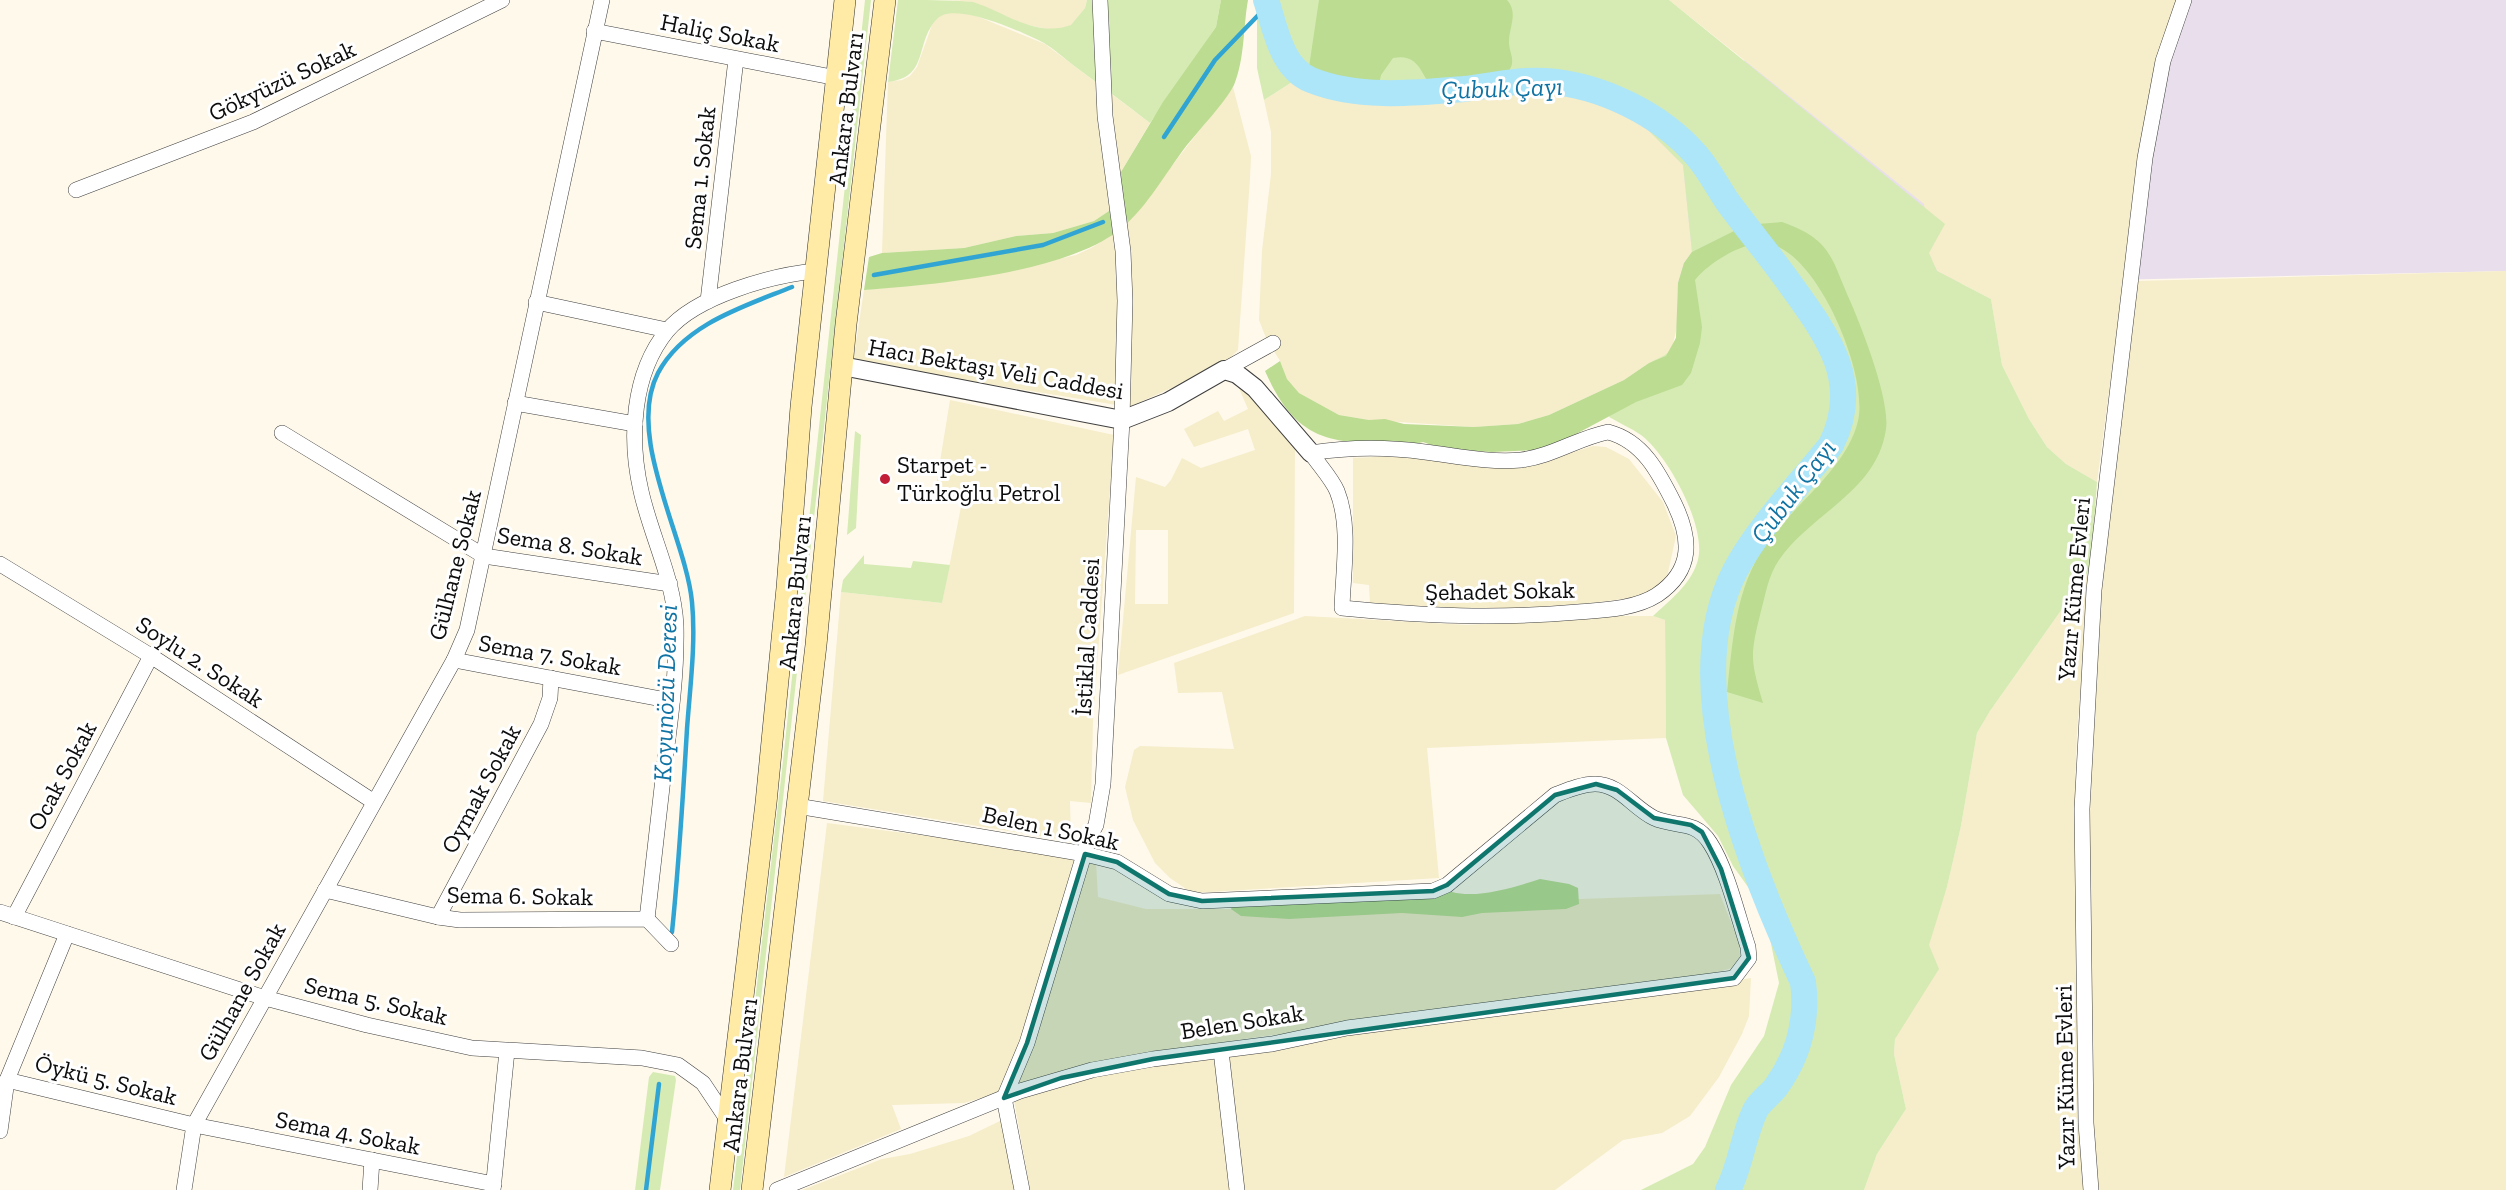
<svg xmlns="http://www.w3.org/2000/svg" width="2506" height="1190" font-family="'Zilla Slab',serif">
	<style>
		.industrial { fill: #e9dfec }
		.farmland { fill: #f6edca; fill-rule: evenodd }
		.green { fill: #d6ebb3 }
		.forest { fill: #bbdc91 }
		.lines { fill: none; stroke-linecap: round; stroke-linejoin: round }
		.stream { stroke: #30a4d3; stroke-width: 4.5 }
		.river { stroke: #ade5f9; stroke-width: 26 }
		.minor-casing { stroke: #3f3f3f; stroke-width: 16 }
		.tertiary-casing { stroke: #3f3f3f; stroke-width: 20 }
		.secondary-casing { stroke: #2e2e2e; stroke-width: 22 }
		.minor { stroke: #fff; stroke-width: 15 }
		.tertiary { stroke: #fff; stroke-width: 18 }
		.secondary { stroke: #ffeba6; stroke-width: 21 }
		.marked { fill: #0f766e; fill-opacity: 0.2; stroke: #0f766e; stroke-width: 4.5; stroke-linejoin: round }
		.poi-dot { fill: #c21e38; stroke: #fff; stroke-width: 2 }
		.labels { text-anchor: middle; stroke-width: 6; stroke-linejoin: round; paint-order: stroke }
		.street-label { font-size: 24px; fill: #0c0c0c; stroke: #fff }
		.poi-label { font-size: 24px; fill: #0c0c0c; stroke: #fff; text-anchor: start }
		.water-label { font-size: 26px; font-style: italic; fill: #1073a3; stroke: #fff }
	</style>
	<rect width="100%" height="100%" fill="#fff9eb"/>
	<path class="industrial" d="M 1851,0 L 2506,0 L 2506,271 L 1326,298 Z"/>
	<g class="farmland">
		<path d="M 953,0 L 1087,0 L 1085,8 L 1071,26 L 1053,30 L 1027,25 L 971,2 Z"/>
		<path d="M 1669,0 L 2179,0 L 2140,156 L 2097,482 L 2066,464 L 2047,447 L 2029,419 L 2002,365 L 1991,299 L 1937,271 L 1929,254 L 1924,204 Z"/>
		<path d="M 946,13 L 969,13 L 1045,44 L 1150,123 L 1121,172 L 1114,202 L 1109,211 L 1094,221 L 1053,233 L 1016,236 L 964,248 L 882,253 L 888,82 L 902,80 L 910,76 L 917,67 L 932,25 L 938,17 Z"/>
		<path d="M 1292,82 L 1329,94 L 1364,99 L 1548,88 L 1635,117 L 1683,165 L 1692,252 L 1684,263 L 1678,283 L 1677,327 L 1672,348 L 1666,356 L 1649,363 L 1624,380 L 1549,415 L 1518,424 L 1474,427 L 1369,420 L 1339,415 L 1299,393 L 1287,379 L 1280,361 L 1266,338 L 1259,320 L 1262,251 L 1271,174 L 1271,132 L 1264,100 Z"/>
		<path d="M 1233,87 L 1251,156 L 1250,178 L 1238,350 L 1223,365 L 1129,407 L 853,362 L 864,290 L 943,282 L 1011,270 L 1076,255 L 1091,248 L 1120,230 L 1133,216 Z"/>
		<path d="M 2506,271 L 2506,1190 L 2095,1190 L 2089,843 L 2097,598 L 2136,281 Z"/>
		<path d="M 1242,385 L 1295,447 L 1294,613 L 1118,675 L 1136,477 L 1165,487 L 1171,480 L 1182,458 L 1201,468 L 1255,450 L 1248,429 L 1194,447 L 1184,429 L 1218,411 L 1224,421 L 1248,409 L 1238,386 ZM 1136,530 L 1168,530 L 1168,604 L 1135,604 Z"/>
		<path d="M 950,400 L 1114,435 L 1093,722 L 1091,803 L 1070,801 L 1071,841 L 823,801 L 841,592 L 942,603 L 962,502 L 942,497 L 936,486 Z"/>
		<path d="M 1593,446 L 1606,447 L 1629,459 L 1663,502 L 1676,536 L 1667,577 L 1656,589 L 1638,597 L 1535,610 L 1426,612 L 1370,603 L 1369,585 L 1353,583 L 1353,458 L 1396,456 L 1522,468 Z"/>
		<path d="M 2091,568 L 2077,732 L 2075,787 L 2079,1118 L 2085,1190 L 1864,1190 L 1877,1154 L 1906,1109 L 1894,1054 L 1895,1039 L 1947,887 L 1961,826 L 1977,733 L 1990,711 Z"/>
		<path d="M 1305,616 L 1467,625 L 1613,616 L 1653,616 L 1665,620 L 1666,738 L 1427,748 L 1439,878 L 1192,893 L 1170,878 L 1155,863 L 1133,820 L 1125,787 L 1134,750 L 1140,746 L 1234,749 L 1222,692 L 1178,693 L 1174,663 Z"/>
		<path d="M 827,823 L 996,845 L 1096,862 L 1098,897 L 1146,909 L 1303,909 L 1720,894 L 1739,943 L 1740,956 L 1732,968 L 1714,973 L 1223,1042 L 1081,1068 L 964,1103 L 892,1105 L 901,1129 L 784,1177 Z"/>
		<path d="M 1751,978 L 1749,1016 L 1742,1034 L 1719,1077 L 1690,1116 L 1662,1133 L 1623,1140 L 1555,1190 L 1030,1190 L 1014,1100 L 1064,1083 L 1160,1064 L 1337,1036 L 1616,1001 Z"/>
		<path d="M 1002,1120 L 1015,1190 L 802,1190 L 882,1159 L 910,1154 L 969,1136 Z"/>
	</g>
	<g class="green">
		<path d="M 865,0 L 871,0 L 740,1190 L 733,1190 L 782,770 Z"/>
		<path d="M 898,0 C 921,0 951,0 973,2 C 1005,12 1036,38 1071,25 L 1085,8 L 1087,0 L 1221,0 L 1216,27 L 1150,123 C 1125,104 1099,84 1073,65 C 1064,58 1054,49 1044,43 C 1024,33 954,0 937,19 C 914,43 930,77 888,82 Z"/>
		<path d="M 1257,0 L 1669,0 L 1945,224 L 1929,253 L 1937,271 L 1991,299 L 2002,365 L 2029,419 L 2047,447 L 2066,464 L 2097,482 L 2091,568 L 1990,711 L 1977,733 L 1961,826 L 1947,887 L 1929,945 L 1939,969 L 1895,1039 L 1894,1054 L 1906,1109 L 1877,1154 L 1864,1190 L 1641,1190 L 1693,1164 L 1705,1147 L 1731,1085 L 1764,1036 L 1779,983 L 1770,939 L 1758,901 L 1733,866 L 1718,836 L 1683,795 L 1666,738 L 1665,620 L 1653,616 C 1669,601 1690,585 1697,563 C 1709,530 1668,455 1641,435 C 1631,428 1619,423 1609,417 C 1621,400 1633,379 1648,365 C 1656,357 1667,358 1673,346 C 1687,314 1667,286 1692,252 L 1683,165 L 1635,117 L 1548,88 L 1364,99 L 1329,94 L 1292,82 L 1264,100 L 1257,68 Z"/>
		<path d="M 855,431 L 861,435 L 856,528 L 847,535 Z"/>
		<path d="M 864,555 L 864,564 L 911,568 L 913,561 L 950,565 L 942,603 L 841,592 L 843,580 Z"/>
		<path d="M 653,1072 L 675,1076 L 676,1080 L 660,1190 L 635,1190 L 649,1077 Z"/>
	</g>
	<g class="forest">
		<path d="M 1221,0 L 1248,0 C 1243,28 1245,58 1234,85 C 1226,102 1194,135 1181,153 C 1162,179 1144,211 1118,231 C 1063,273 933,285 864,290 L 869,257 L 882,253 L 964,248 L 1016,236 L 1053,233 L 1094,221 L 1109,211 L 1114,202 L 1121,172 L 1163,102 L 1216,27 Z"/>
		<path d="M 1319,0 L 1507,0 C 1518,12 1510,26 1509,40 C 1508,49 1515,59 1511,67 C 1505,83 1456,94 1440,95 C 1420,82 1424,52 1393,58 L 1381,75 L 1376,98 L 1364,99 L 1357,92 L 1350,78 L 1316,78 L 1309,67 Z"/>
		<path d="M 1782,222 C 1833,240 1831,259 1851,303 C 1863,331 1890,400 1886,429 C 1877,492 1811,513 1779,560 C 1768,576 1766,593 1761,611 C 1750,655 1750,659 1763,703 L 1727,692 C 1733,640 1735,589 1766,544 C 1793,505 1846,470 1858,421 C 1869,375 1818,254 1770,244 C 1746,239 1708,263 1695,280 L 1702,327 L 1700,343 L 1691,373 L 1682,385 L 1636,402 L 1561,442 L 1536,450 L 1492,452 L 1443,449 L 1423,442 L 1411,445 C 1336,442 1299,448 1265,371 L 1280,361 L 1287,379 L 1299,393 L 1339,415 L 1369,420 L 1385,419 L 1404,424 L 1474,427 L 1518,424 L 1549,415 L 1624,380 L 1649,363 L 1666,356 L 1676,338 L 1678,283 L 1684,263 L 1692,252 L 1746,225 Z"/>
		<path d="M 1540,879 L 1569,884 L 1578,888 L 1579,904 L 1566,909 L 1482,913 L 1462,917 L 1402,913 L 1289,919 L 1241,916 L 1231,909 L 1236,896 L 1425,884 C 1437,884 1441,888 1452,892 C 1477,899 1515,887 1540,879 Z"/>
	</g>
	<g class="lines">
		<g class="stream">
			<path d="M 1164,137 L 1215,60 L 1268,5"/>
			<path d="M 874,275 L 1043,245 L 1103,222"/>
			<path d="M 672,932 C 679,864 683,796 687,729 C 690,687 696,643 692,602 C 686,538 625,436 658,373 C 684,324 745,306 792,287"/>
			<path d="M 646,1190 L 659,1084"/>
		</g>
		<path class="river" d="M 1266,0 C 1275,27 1281,68 1311,80 C 1358,99 1416,93 1464,89 C 1490,86 1520,79 1546,81 C 1601,85 1661,114 1697,156 C 1709,170 1717,186 1727,201 C 1749,231 1772,258 1793,288 C 1829,338 1862,383 1831,445 C 1800,484 1758,527 1735,571 C 1675,687 1752,874 1803,982 C 1808,1021 1799,1055 1776,1087 C 1770,1095 1759,1102 1755,1111 C 1743,1136 1741,1165 1728,1190"/>
		<defs>
			<g id="minor">
				<path d="M 594,31 L 837,78"/>
				<path d="M 76,190 L 253,122 L 502,0"/>
				<path d="M 708,301 L 736,59"/>
				<path d="M 536,302 L 667,330"/>
				<path d="M 1224,370 L 1273,343"/>
				<path d="M 515,403 L 635,424"/>
				<path d="M 1608,432 C 1643,441 1659,473 1674,503 C 1691,538 1694,570 1657,595 C 1635,609 1604,610 1578,612 C 1494,619 1426,616 1342,608 C 1343,572 1351,526 1337,491 C 1332,479 1319,465 1311,453 C 1349,447 1387,447 1425,452 C 1457,456 1490,463 1521,460 C 1553,456 1578,438 1608,432 Z"/>
				<path d="M 282,433 L 484,556 L 670,584"/>
				<path d="M 0,564 L 151,656 L 374,802"/>
				<path d="M 454,660 L 672,701"/>
				<path d="M 325,890 L 438,917 L 460,920 L 647,919 L 671,944"/>
				<path d="M 0,912 L 265,998 L 367,1025 L 472,1048 L 642,1058 L 678,1065 L 703,1083 L 729,1122"/>
				<path d="M 14,917 L 151,656"/>
				<path d="M 438,917 L 541,724 L 550,698 L 551,678"/>
				<path d="M 647,919 C 653,866 659,814 665,761 C 671,716 677,671 676,626 C 674,579 651,536 641,491 C 629,439 632,374 667,331 C 696,296 772,275 816,271"/>
				<path d="M 1221,1051 L 1237,1190"/>
				<path d="M 7,1080 L 194,1125 L 494,1184"/>
				<path d="M 0,1131 L 7,1080 L 67,934"/>
				<path d="M 184,1190 L 194,1125 L 454,660 L 467,630 L 602,0"/>
				<path d="M 370,1190 L 372,1160"/>
				<path d="M 493,1190 L 507,1051"/>
				<path d="M 777,1190 L 1020,1091 L 1092,1070 L 1153,1059 L 1272,1044 L 1347,1028 L 1734,978 L 1749,958 L 1748,947 C 1738,917 1727,869 1710,843 C 1695,819 1676,828 1654,818 C 1633,808 1620,784 1595,784 C 1582,784 1568,790 1555,795 L 1447,885 L 1433,891 L 1202,901 L 1169,894 L 1117,862 L 1085,854 L 797,806"/>
				<path d="M 1022,1190 L 1004,1098 L 1027,1043 L 1089,838 L 1096,825 L 1103,784 L 1122,420 L 1125,301 L 1123,251 L 1105,116 L 1100,0"/>
				<path d="M 2091,1190 L 2086,1123 L 2082,809 L 2094,590 L 2145,158 L 2163,61 L 2184,0"/>
			</g>
			<path id="tertiary" d="M 842,366 L 1122,420 L 1168,402 L 1224,370 L 1237,374 L 1255,388 L 1311,453"/>
			<g id="secondary">
				<path d="M 720,1190 L 766,803 L 787,588 L 801,407 L 845,0"/>
				<path d="M 752,1190 L 816,645 L 846,324 L 885,0"/>
			</g>
		</defs>
		<use href="#minor" class="minor-casing"/>
		<use href="#tertiary" class="tertiary-casing"/>
		<use href="#secondary" class="secondary-casing"/>
		<use href="#minor" class="minor"/>
		<use href="#tertiary" class="tertiary"/>
		<use href="#secondary" class="secondary"/>
	</g>
	<path class="marked" d="M 1596,784 L 1617,790 L 1654,818 L 1691,825 L 1702,832 L 1721,869 L 1749,958 L 1734,978 L 1153,1059 L 1061,1078 L 1004,1098 L 1027,1043 L 1085,854 L 1117,862 L 1169,894 L 1202,901 L 1433,891 L 1447,885 L 1555,795 Z"/>
	<circle class="poi-dot" cx="885" cy="479" r="6"/>
	<g class="labels">
		<g class="street-label">
			<text transform="translate(720 33) rotate(11)" y="8">Haliç Sokak</text>
			<text transform="translate(282 81) rotate(-25)" y="8">Gökyüzü Sokak</text>
			<text transform="translate(846 109) rotate(-83)" y="8">Ankara Bulvarı</text>
			<text transform="translate(700 178) rotate(-84)" y="8">Sema 1. Sokak</text>
			<text transform="translate(996 369) rotate(10)" y="8">Hacı Bektaşı Veli Caddesi</text>
			<text transform="translate(570 546) rotate(9)" y="8">Sema 8. Sokak</text>
			<text transform="translate(455 565) rotate(-76)" y="8">Gülhane Sokak</text>
			<text transform="translate(2074 589) rotate(-85)" y="8">Yazır Küme Evleri</text>
			<text transform="translate(1500 591) rotate(-1)" y="8">Şehadet Sokak</text>
			<text transform="translate(795 593) rotate(-84)" y="8">Ankara Bulvarı</text>
			<text transform="translate(1087 637) rotate(-87)" y="8">İstiklal Caddesi</text>
			<text transform="translate(550 655) rotate(10)" y="8">Sema 7. Sokak</text>
			<text transform="translate(200 662) rotate(33)" y="8">Soylu 2. Sokak</text>
			<text transform="translate(62 776) rotate(-62)" y="8">Ocak Sokak</text>
			<text transform="translate(481 789) rotate(-62)" y="8">Oymak Sokak</text>
			<text transform="translate(1051 828) rotate(12)" y="8">Belen 1 Sokak</text>
			<text transform="translate(520 896) rotate(1)" y="8">Sema 6. Sokak</text>
			<text transform="translate(242 992) rotate(-61)" y="8">Gülhane Sokak</text>
			<text transform="translate(376 1001) rotate(13)" y="8">Sema 5. Sokak</text>
			<text transform="translate(1242 1022) rotate(-9)" y="8">Belen Sokak</text>
			<text transform="translate(740 1075) rotate(-83)" y="8">Ankara Bulvarı</text>
			<text transform="translate(2065 1077) rotate(-91)" y="8">Yazır Küme Evleri</text>
			<text transform="translate(106 1080) rotate(14)" y="8">Öykü 5. Sokak</text>
			<text transform="translate(348 1133) rotate(11)" y="8">Sema 4. Sokak</text>
		</g>
		<g class="poi-label">
			<text x="897" y="473">Starpet -<tspan x="897" dy="28">Türkoğlu Petrol</tspan></text>
		</g>
		<g class="water-label">
			<text transform="translate(1502 88) rotate(-2)" y="9">Çubuk Çayı</text>
			<text transform="translate(1793 491) rotate(-53)" y="9">Çubuk Çayı</text>
			<text transform="translate(665 693) rotate(-88)" y="9">Koyunözü Deresi</text>
		</g>
	</g>
</svg>
